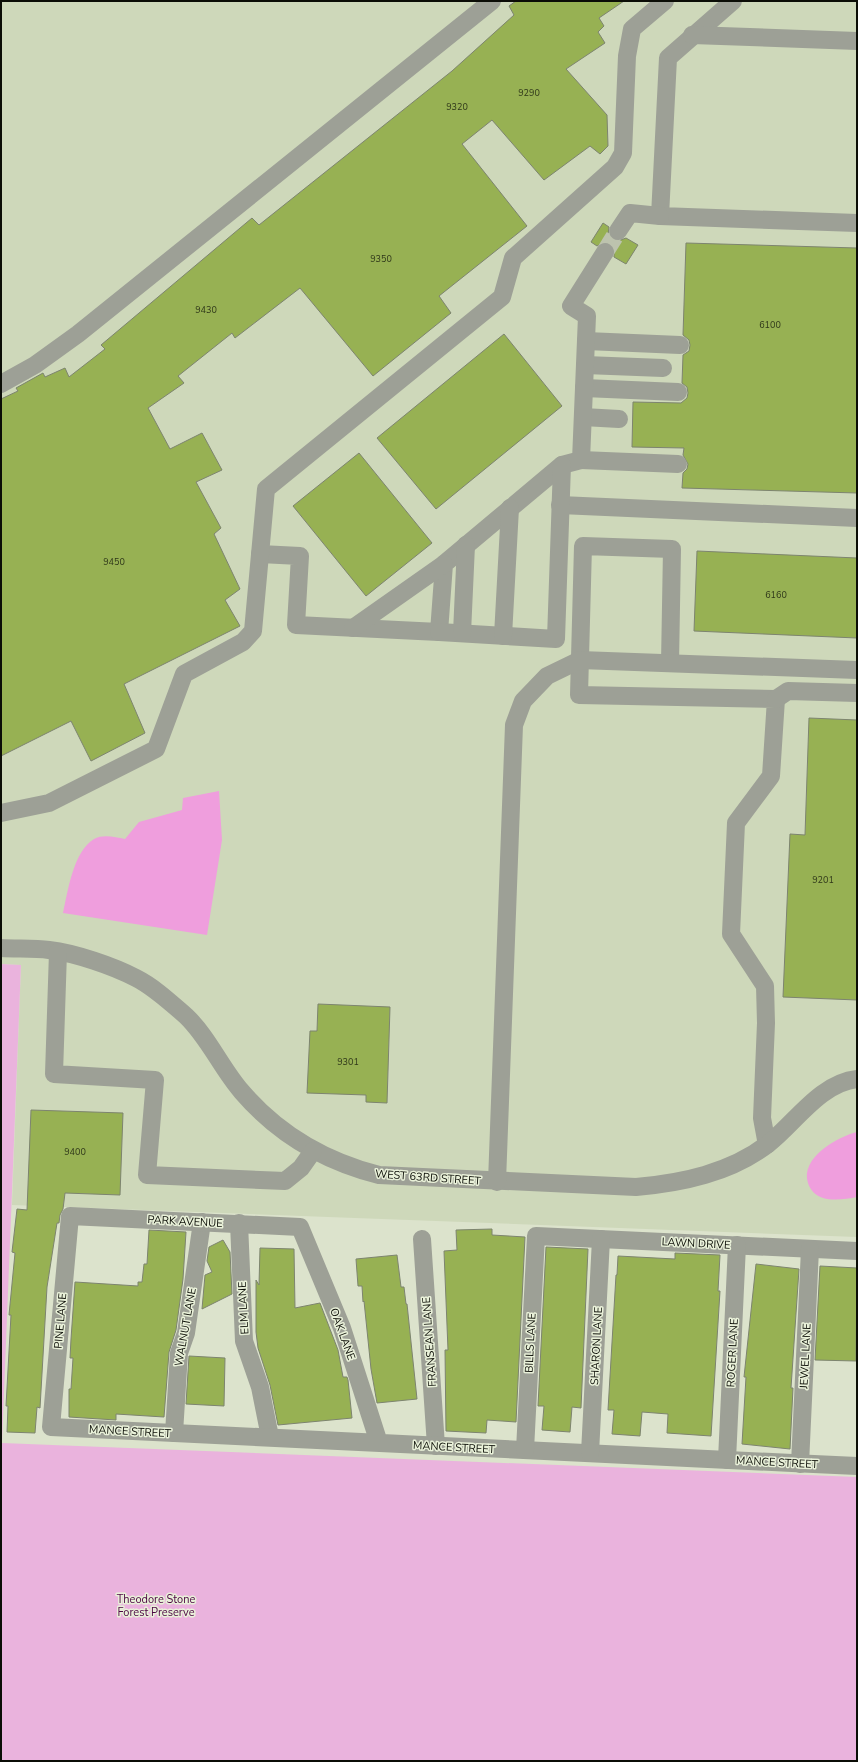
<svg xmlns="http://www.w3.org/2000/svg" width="858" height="1762" font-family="'Nunito Sans',sans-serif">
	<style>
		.built { fill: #ced8ba }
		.green { fill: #eab3dd }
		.water { fill: #ef9edd }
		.building { fill: #97b153; stroke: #7d846f }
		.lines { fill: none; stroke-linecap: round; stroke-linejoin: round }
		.minor-tunnel { stroke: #bdc3ae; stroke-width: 18; stroke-dasharray: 18 9; stroke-linecap: butt }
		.minor { stroke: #9da096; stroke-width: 18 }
		.labels { text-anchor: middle; stroke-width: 3; stroke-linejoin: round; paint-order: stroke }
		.number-label { font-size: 9px; fill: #2e3619 }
		.street-label { font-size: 11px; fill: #0b0d06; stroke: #e9f1d9 }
		.park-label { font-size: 11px; fill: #4d0544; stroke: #e9f1d9 }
	</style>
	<rect width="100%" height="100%" fill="#dce3cc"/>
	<path class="built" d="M 1,1 L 857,1 L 857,1237 L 12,1205 L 21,965 L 1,964 Z"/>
	<path class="green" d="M 1,964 L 21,965 L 2,1443 L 857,1477 L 857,1761 L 1,1761 Z"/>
	<g class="water">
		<path d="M 219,791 L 222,840 L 207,935 L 63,913 C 68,891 73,852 94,839 C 103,834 115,837 125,839 L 139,822 L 182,810 L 183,798 Z"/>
		<path d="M 857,1132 L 857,1197 C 847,1199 833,1201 823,1198 C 816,1196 810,1190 808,1183 C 800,1158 837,1137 857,1132 Z"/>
	</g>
	<g class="building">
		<path d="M 516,1 L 624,1 L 599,18 L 604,26 L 598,32 L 605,43 L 566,69 L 607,115 L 608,146 L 600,154 L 590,146 L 544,180 L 492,120 L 462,144 L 527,226 L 439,296 L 451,313 L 373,376 L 300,288 L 235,338 L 232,333 L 178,376 L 184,383 L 148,408 L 170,449 L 202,433 L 222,470 L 196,482 L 221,528 L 214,534 L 240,589 L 225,600 L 240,626 L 124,684 L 145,733 L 91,761 L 71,721 L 1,756 L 1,399 L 18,391 L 16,388 L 43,373 L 45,377 L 65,368 L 69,377 L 105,349 L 101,345 L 252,218 L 259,225 L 452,71 L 514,15 L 509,6 Z"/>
		<path d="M 603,223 L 609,227 L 608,235 L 613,240 L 618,241 L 626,238 L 638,245 L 626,264 L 614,257 L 614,247 L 611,243 L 605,242 L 597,246 L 591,242 Z"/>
		<path d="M 686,243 L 857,248 L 857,493 L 682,488 L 683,473 L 687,469 L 688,464 L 683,455 L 684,448 L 632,447 L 633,402 L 681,403 L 687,398 L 688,393 L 687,387 L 682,383 L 683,355 L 689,351 L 690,345 L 689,340 L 683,335 Z"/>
		<path d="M 504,334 L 562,406 L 436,509 L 377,438 Z"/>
		<path d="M 359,453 L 432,543 L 366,596 L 293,506 Z"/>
		<path d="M 697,551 L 857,558 L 857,638 L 694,631 Z"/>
		<path d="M 809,718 L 857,720 L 857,1000 L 783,997 L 790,834 L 805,835 Z"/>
		<path d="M 318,1004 L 390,1007 L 387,1103 L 366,1102 L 366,1095 L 307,1093 L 310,1031 L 317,1031 Z"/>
		<path d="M 31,1110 L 123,1113 L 120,1195 L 65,1193 L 63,1209 L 60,1215 L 59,1223 L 57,1223 L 47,1287 L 40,1408 L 37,1407 L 35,1433 L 7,1432 L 8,1406 L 6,1406 L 11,1315 L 9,1315 L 15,1253 L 12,1252 L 17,1209 L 27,1210 Z"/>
		<path d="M 492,1229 L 492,1235 L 525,1237 L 516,1422 L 487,1420 L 486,1433 L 446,1431 L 445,1350 L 448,1350 L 444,1251 L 457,1250 L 456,1230 Z"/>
		<path d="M 149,1230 L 186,1232 L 183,1279 L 176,1330 L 169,1352 L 164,1417 L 116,1414 L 116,1420 L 69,1417 L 69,1389 L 71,1389 L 73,1358 L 70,1358 L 71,1339 L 75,1282 L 138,1286 L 138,1282 L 142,1282 L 144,1264 L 147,1264 Z"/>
		<path d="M 223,1240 L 230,1252 L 232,1294 L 202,1309 L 205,1275 L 212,1272 L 207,1261 L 209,1247 Z"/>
		<path d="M 546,1247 L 588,1249 L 581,1408 L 572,1407 L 570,1432 L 542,1430 L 544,1406 L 538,1406 Z"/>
		<path d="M 260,1248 L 294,1249 L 295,1308 L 320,1303 L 338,1350 L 343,1377 L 347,1377 L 348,1380 L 352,1418 L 278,1425 L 270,1385 L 258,1348 L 256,1332 L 256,1280 L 259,1285 Z"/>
		<path d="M 675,1253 L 720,1255 L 718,1291 L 720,1291 L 711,1436 L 667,1433 L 668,1414 L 642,1412 L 640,1436 L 612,1434 L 614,1410 L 608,1410 L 616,1275 L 617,1275 L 618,1256 L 675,1259 Z"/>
		<path d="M 397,1255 L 401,1287 L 404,1287 L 406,1304 L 407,1304 L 417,1399 L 377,1403 L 371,1369 L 364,1301 L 363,1302 L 362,1286 L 358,1286 L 356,1259 Z"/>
		<path d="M 756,1264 L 799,1269 L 791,1388 L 793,1388 L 790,1449 L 742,1444 L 746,1377 L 744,1377 Z"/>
		<path d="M 820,1266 L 857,1268 L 856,1361 L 815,1360 Z"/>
		<path d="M 189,1356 L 225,1358 L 224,1406 L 186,1404 Z"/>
	</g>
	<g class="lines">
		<path class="minor-tunnel" d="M 605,252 L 618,231"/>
		<g class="minor">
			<path d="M 733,1 L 668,58 L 660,216 L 857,223"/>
			<path d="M 692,35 L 857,41"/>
			<path d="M 618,231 L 630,213 L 660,216"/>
			<path d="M 586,341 L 680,345"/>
			<path d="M 585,365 L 663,368"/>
			<path d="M 1,384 L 35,365 L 78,334 L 492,1"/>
			<path d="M 584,388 L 678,392"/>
			<path d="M 583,417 L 619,419"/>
			<path d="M 581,460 L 678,464"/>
			<path d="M 560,505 L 857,518"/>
			<path d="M 260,554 L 300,556 L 296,625 L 439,632 L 444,564 L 562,465 L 581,460 L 587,316 L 571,306 L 605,252"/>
			<path d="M 353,628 L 444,564"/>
			<path d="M 439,632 L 556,639 L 562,465"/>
			<path d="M 462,633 L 466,545"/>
			<path d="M 503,636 L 510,508"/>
			<path d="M 670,663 L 672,549 L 583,546 L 579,695 L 776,699 L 771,776 L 736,823 L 731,934 L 765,986 L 766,1023 L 762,1118 L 767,1145"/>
			<path d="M 776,699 L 788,691 L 857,693"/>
			<path d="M 1,813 L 49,803 L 156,749 L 184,674 L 243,642 L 253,631 L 266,489 L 502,297 L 513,258 L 615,167 L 623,153 L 627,56 L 632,29 L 665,1"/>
			<path d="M 1,948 C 17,949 34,948 49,950 C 75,953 113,966 136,978 C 154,987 171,1003 186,1016 C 209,1038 221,1068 242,1092 C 279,1135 324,1161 379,1175 L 636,1187 C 682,1183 730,1173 768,1144 C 795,1123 820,1083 857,1079"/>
			<path d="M 58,952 L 54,1074 L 155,1080 L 147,1175 L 285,1181 L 301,1168 L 313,1151"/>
			<path d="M 497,1182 L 514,725 L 523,701 L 547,676 L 580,660 L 857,670"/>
			<path d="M 239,1223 L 244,1341 L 260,1387 L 270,1437"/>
			<path d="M 422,1239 L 436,1446"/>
			<path d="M 174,1433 L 179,1353 L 186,1333 L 202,1222"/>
			<path d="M 379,1443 L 342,1328 L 300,1227 L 70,1216 L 51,1427 C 319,1440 588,1454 857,1466"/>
			<path d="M 525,1450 L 536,1236 L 857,1251"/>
			<path d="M 590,1453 L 601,1239"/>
			<path d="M 727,1460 L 737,1245"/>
			<path d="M 800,1464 L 810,1249"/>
		</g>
	</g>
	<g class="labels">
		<g class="number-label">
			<text x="529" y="96">9290</text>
			<text x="457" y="110">9320</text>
			<text x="381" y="262">9350</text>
			<text x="206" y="313">9430</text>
			<text x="770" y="328">6100</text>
			<text x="114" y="565">9450</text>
			<text x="776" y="598">6160</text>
			<text x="823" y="883">9201</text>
			<text x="348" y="1065">9301</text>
			<text x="75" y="1155">9400</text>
		</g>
		<g class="street-label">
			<text transform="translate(428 1177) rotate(4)" y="4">WEST 63RD STREET</text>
			<text transform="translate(185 1221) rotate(3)" y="4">PARK AVENUE</text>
			<text transform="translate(696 1243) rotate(3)" y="4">LAWN DRIVE</text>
			<text transform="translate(243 1308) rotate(-93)" y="4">ELM LANE</text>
			<text transform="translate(60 1321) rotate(-85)" y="4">PINE LANE</text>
			<text transform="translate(185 1327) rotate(-80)" y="4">WALNUT LANE</text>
			<text transform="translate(343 1334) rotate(70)" y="4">OAK LANE</text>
			<text transform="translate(429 1342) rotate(-94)" y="4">FRANSEAN LANE</text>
			<text transform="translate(530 1343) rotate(-87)" y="4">BILLS LANE</text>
			<text transform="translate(596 1346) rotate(-87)" y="4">SHARON LANE</text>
			<text transform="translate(732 1353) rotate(-87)" y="4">ROGER LANE</text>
			<text transform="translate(805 1356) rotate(-87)" y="4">JEWEL LANE</text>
			<text transform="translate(130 1431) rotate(3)" y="4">MANCE STREET</text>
			<text transform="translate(454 1447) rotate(3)" y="4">MANCE STREET</text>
			<text transform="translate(777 1462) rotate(3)" y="4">MANCE STREET</text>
		</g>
		<g class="park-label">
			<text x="156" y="1603">Theodore Stone<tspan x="156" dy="13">Forest Preserve</tspan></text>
		</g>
	</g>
	<rect width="858" height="1762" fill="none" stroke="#0b0d06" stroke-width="4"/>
</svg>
